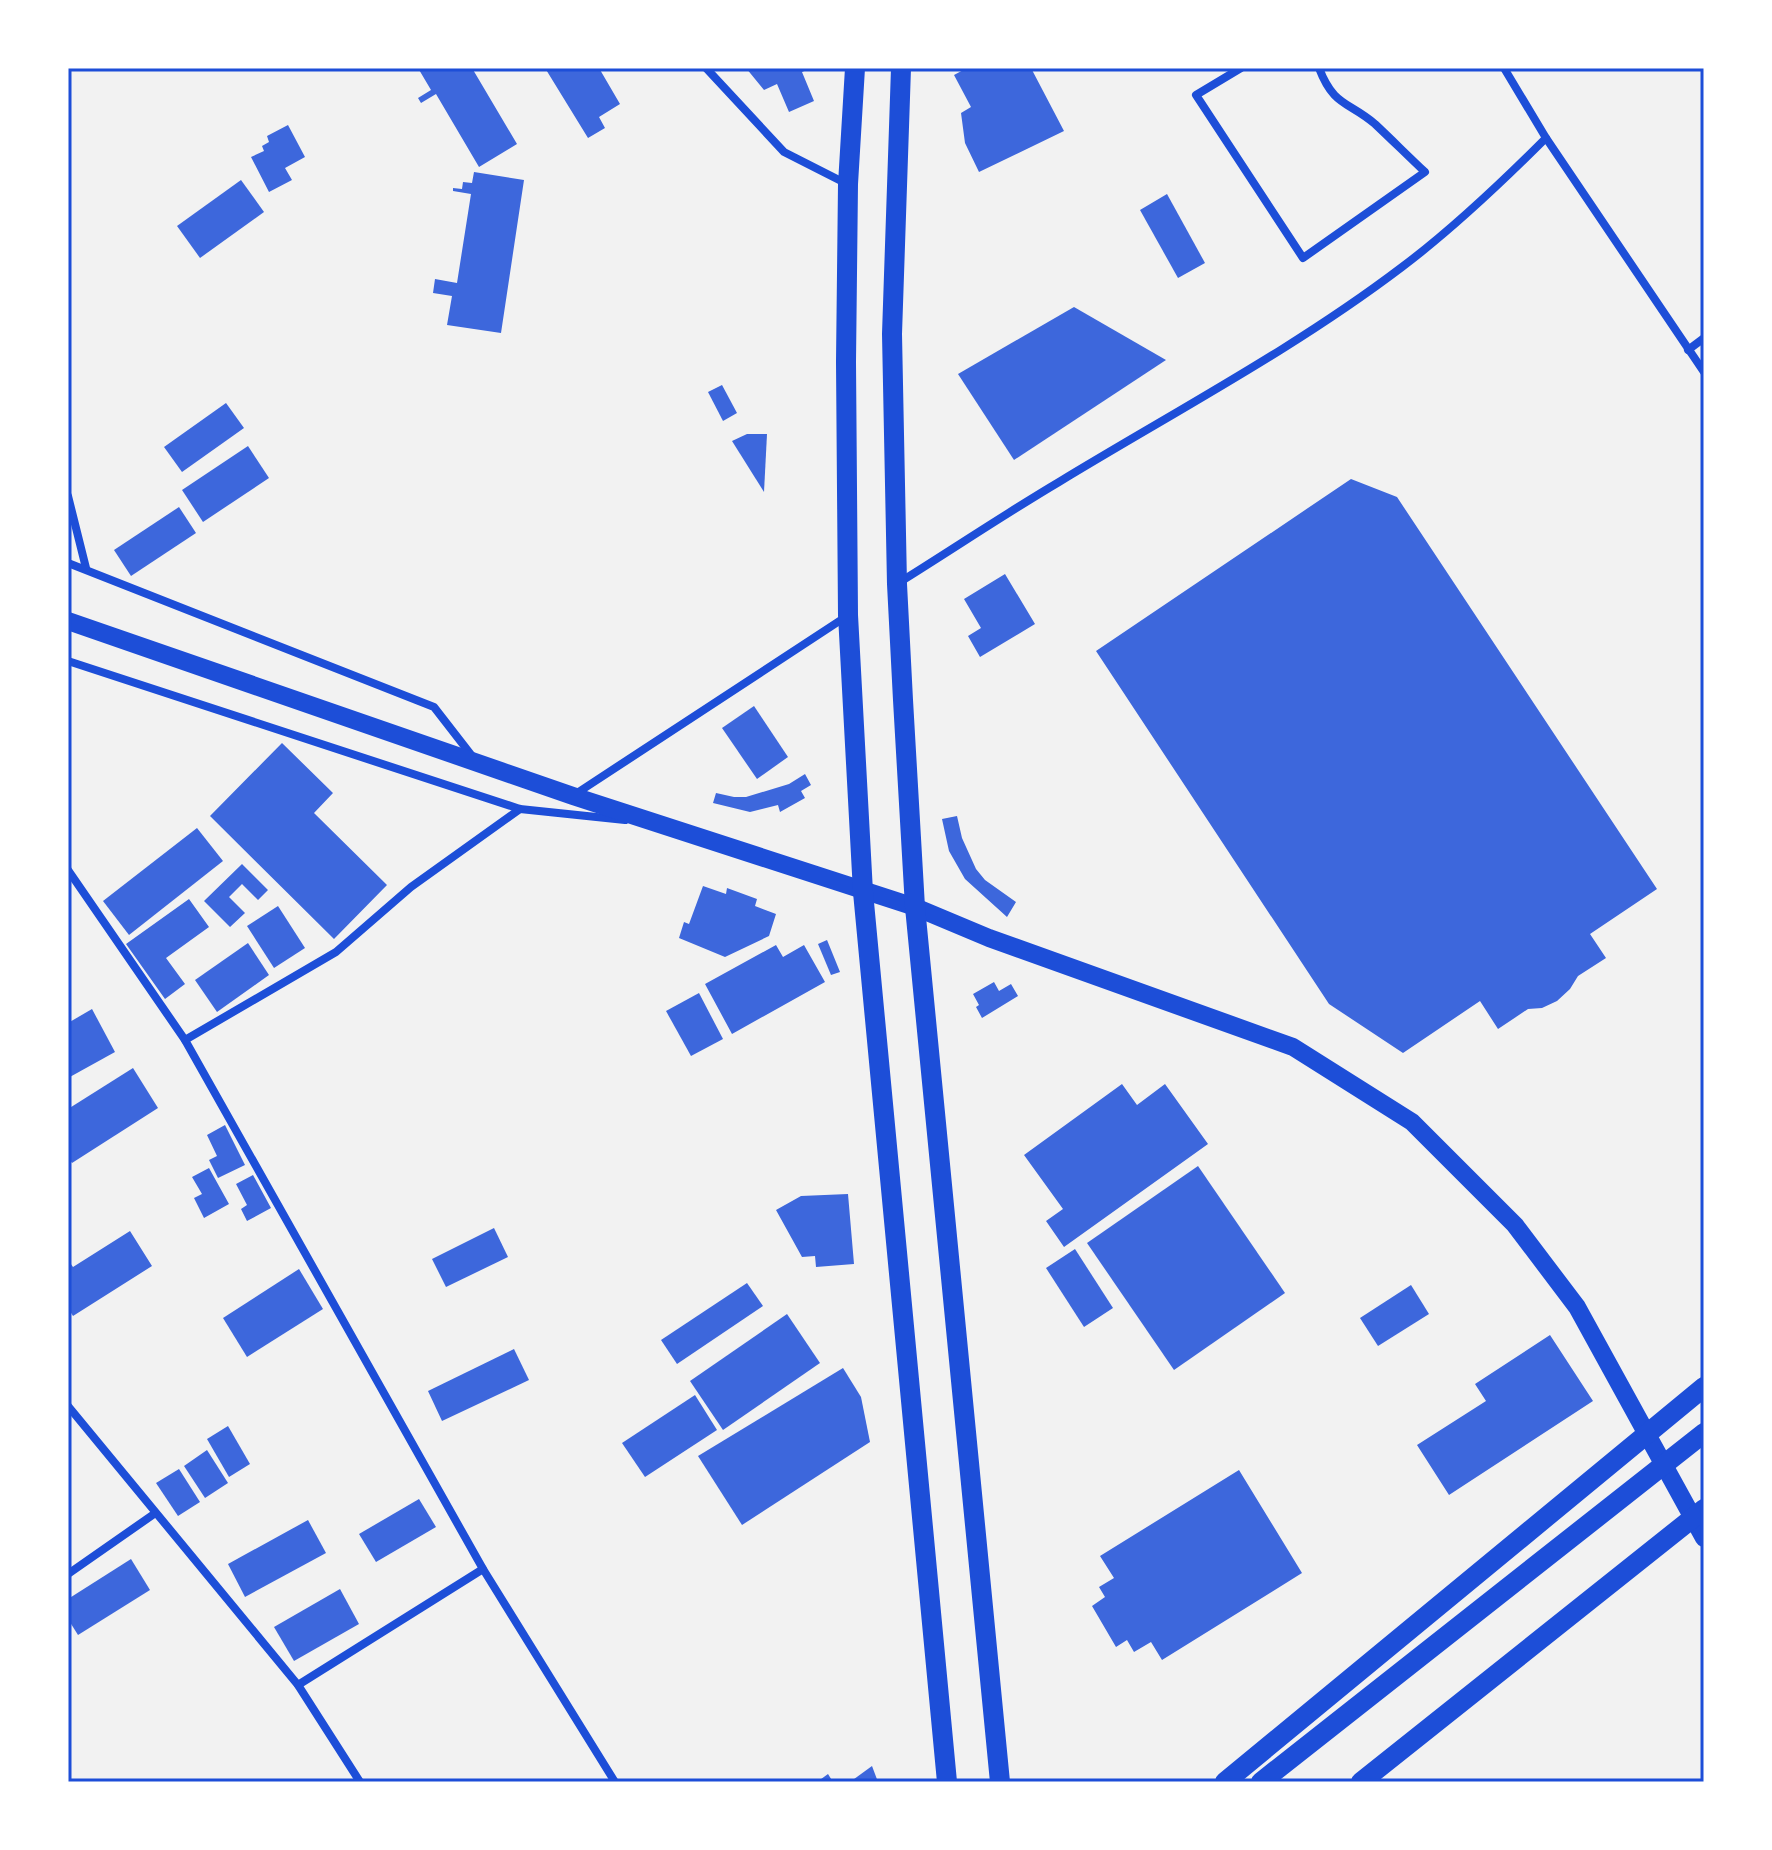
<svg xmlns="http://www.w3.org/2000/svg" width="1772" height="1850" font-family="'Crimson Pro',serif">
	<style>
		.building { fill: #3d67dc }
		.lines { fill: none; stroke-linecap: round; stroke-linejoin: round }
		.minor { stroke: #1d4ed8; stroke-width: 8 }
		.primary { stroke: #1d4ed8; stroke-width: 18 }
		.trunk { stroke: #1d4ed8; stroke-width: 20 }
		.neatline { fill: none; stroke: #1d4ed8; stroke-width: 3 }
	</style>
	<rect width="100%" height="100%" fill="#f2f2f2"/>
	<g class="building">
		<path d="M 418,68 L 472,68 L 517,144 L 479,167 L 436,94 L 421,103 L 418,98 L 431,90 Z"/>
		<path d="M 545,68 L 599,68 L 620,104 L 599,117 L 605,128 L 588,138 Z"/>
		<path d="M 746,68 L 811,68 L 802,72 L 814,101 L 789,112 L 777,84 L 764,90 Z"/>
		<path d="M 967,68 L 1031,68 L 1064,131 L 979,172 L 965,143 L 961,113 L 971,107 L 954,75 Z"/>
		<path d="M 288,125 L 305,157 L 285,168 L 292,180 L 269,192 L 251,157 L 264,151 L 262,146 L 269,142 L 267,136 Z"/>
		<path d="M 474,172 L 524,180 L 501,333 L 447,325 L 452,296 L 433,293 L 435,279 L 457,283 L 471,194 L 453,191 L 453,188 L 462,189 L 463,182 L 472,183 Z"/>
		<path d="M 241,180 L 264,212 L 200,258 L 177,226 Z"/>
		<path d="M 1167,194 L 1205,263 L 1178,278 L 1140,210 Z"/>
		<path d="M 1074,307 L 1166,360 L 1014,460 L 958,374 Z"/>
		<path d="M 722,385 L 737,413 L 723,421 L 708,392 Z"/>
		<path d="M 226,403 L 244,428 L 182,472 L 164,447 Z"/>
		<path d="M 747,434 L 767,434 L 764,492 L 732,441 Z"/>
		<path d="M 248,446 L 269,478 L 203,522 L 182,490 Z"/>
		<path d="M 1351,479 L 1397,497 L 1657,889 L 1590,934 L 1606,958 L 1578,976 L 1570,989 L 1557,1001 L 1542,1008 L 1528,1009 L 1498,1029 L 1480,1001 L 1403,1053 L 1329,1004 L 1096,651 Z"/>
		<path d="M 179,507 L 196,533 L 131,576 L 114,550 Z"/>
		<path d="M 1005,574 L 1035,624 L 980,657 L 968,636 L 981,628 L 964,599 Z"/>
		<path d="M 754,706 L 788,757 L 757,779 L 722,728 Z"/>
		<path d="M 282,743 L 333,793 L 314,813 L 387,885 L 334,939 L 210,816 Z"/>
		<path d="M 805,774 L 811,785 L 801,791 L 805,798 L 780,812 L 778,805 L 750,812 L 713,803 L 716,793 L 734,797 L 746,797 L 789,784 Z"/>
		<path d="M 957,816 L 962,838 L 976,869 L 985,880 L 1016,902 L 1007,917 L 965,879 L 949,851 L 942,819 Z"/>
		<path d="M 197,828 L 223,861 L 129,935 L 103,901 Z"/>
		<path d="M 242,864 L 268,890 L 258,900 L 242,884 L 229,897 L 245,913 L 230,927 L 204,901 Z"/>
		<path d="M 703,886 L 726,894 L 727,888 L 757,899 L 755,906 L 776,914 L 769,936 L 725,957 L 679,938 L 684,922 L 689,924 Z"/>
		<path d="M 189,899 L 209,927 L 166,958 L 185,984 L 165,999 L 126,944 Z"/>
		<path d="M 278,906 L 305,948 L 274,968 L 247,926 Z"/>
		<path d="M 827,940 L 840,972 L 831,975 L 818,944 Z"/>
		<path d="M 248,943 L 269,975 L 217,1012 L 195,980 Z"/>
		<path d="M 776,945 L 783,957 L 804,945 L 825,982 L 732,1034 L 705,984 Z"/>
		<path d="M 994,982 L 999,991 L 1011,984 L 1018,996 L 982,1018 L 976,1007 L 979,1005 L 973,994 Z"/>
		<path d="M 699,993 L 723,1039 L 691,1056 L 666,1011 Z"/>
		<path d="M 92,1009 L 115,1052 L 68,1078 L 68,1023 Z"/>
		<path d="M 133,1068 L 158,1108 L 72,1163 L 68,1157 L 68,1109 Z"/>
		<path d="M 1122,1084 L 1137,1105 L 1165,1084 L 1208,1144 L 1064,1247 L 1046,1221 L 1063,1209 L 1024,1155 Z"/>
		<path d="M 225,1125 L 245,1165 L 218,1178 L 209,1160 L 217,1156 L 207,1135 Z"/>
		<path d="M 1198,1166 L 1285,1293 L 1174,1370 L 1087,1243 Z"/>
		<path d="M 209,1168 L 229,1204 L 204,1218 L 194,1198 L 202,1194 L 192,1177 Z"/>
		<path d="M 253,1175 L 271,1208 L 247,1221 L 241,1209 L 247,1205 L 236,1184 Z"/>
		<path d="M 848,1194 L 854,1264 L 816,1267 L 815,1256 L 802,1257 L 776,1210 L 801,1196 Z"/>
		<path d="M 494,1228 L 508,1257 L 446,1287 L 432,1259 Z"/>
		<path d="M 130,1231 L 152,1266 L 73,1316 L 68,1308 L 68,1260 L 73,1267 Z"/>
		<path d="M 1075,1249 L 1113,1308 L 1084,1327 L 1046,1268 Z"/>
		<path d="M 299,1269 L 323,1309 L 247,1357 L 223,1318 Z"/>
		<path d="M 747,1283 L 763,1306 L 677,1364 L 661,1340 Z"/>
		<path d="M 1411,1285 L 1429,1314 L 1378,1346 L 1360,1318 Z"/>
		<path d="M 787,1314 L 820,1363 L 723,1430 L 690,1381 Z"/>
		<path d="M 1550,1335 L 1593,1401 L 1449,1495 L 1417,1445 L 1486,1401 L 1475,1384 Z"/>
		<path d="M 514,1349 L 529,1380 L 442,1421 L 428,1391 Z"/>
		<path d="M 843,1368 L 861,1397 L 870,1442 L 742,1525 L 698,1456 Z"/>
		<path d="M 695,1395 L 717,1430 L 645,1477 L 622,1443 Z"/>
		<path d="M 228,1426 L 250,1464 L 229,1477 L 207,1439 Z"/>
		<path d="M 207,1450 L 228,1483 L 205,1498 L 184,1466 Z"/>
		<path d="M 179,1469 L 200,1502 L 178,1516 L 156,1483 Z"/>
		<path d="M 1239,1470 L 1302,1573 L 1162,1660 L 1151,1642 L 1134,1652 L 1127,1640 L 1116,1647 L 1092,1606 L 1105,1597 L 1099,1587 L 1114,1578 L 1100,1556 Z"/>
		<path d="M 419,1499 L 436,1527 L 376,1562 L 359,1534 Z"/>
		<path d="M 308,1520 L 326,1553 L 245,1597 L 228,1564 Z"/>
		<path d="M 131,1559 L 150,1590 L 78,1635 L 68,1619 L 68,1599 Z"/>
		<path d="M 340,1589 L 359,1624 L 294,1661 L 274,1627 Z"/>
		<path d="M 872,1766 L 878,1782 L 850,1782 Z"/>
		<path d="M 828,1774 L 833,1782 L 817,1782 Z"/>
	</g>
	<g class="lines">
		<g class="minor">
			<path d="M 706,68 L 784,152 L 847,184"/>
			<path d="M 1241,68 L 1196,95 L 1303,258 L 1425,172 C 1408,156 1392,140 1375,124 C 1348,101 1334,107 1319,68"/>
			<path d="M 1504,68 L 1546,138 L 1704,372"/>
			<path d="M 1688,350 L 1704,338"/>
			<path d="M 68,496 L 86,568"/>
			<path d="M 68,563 L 434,707 L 472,756"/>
			<path d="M 900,582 C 953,549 1005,514 1059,482 C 1174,412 1294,349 1402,267 C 1454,228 1501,183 1546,138"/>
			<path d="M 68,661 L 520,809 L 625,820"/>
			<path d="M 574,795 L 847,616"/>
			<path d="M 68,870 L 185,1040 L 483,1569 L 615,1782"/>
			<path d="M 185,1040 L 336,952 L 411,887 L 520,809"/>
			<path d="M 68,1406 L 298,1685 L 360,1782"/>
			<path d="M 68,1574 L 154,1514"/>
			<path d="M 298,1685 L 483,1569"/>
		</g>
		<path class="primary" d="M 68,621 L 573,796 L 915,907 L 989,938 L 1293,1047 L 1412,1122 L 1515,1225 L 1577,1307 L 1704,1538"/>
		<g class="trunk">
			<path d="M 855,68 L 848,184 L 846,362 L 848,615 L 863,892 L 947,1782"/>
			<path d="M 901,68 L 892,334 L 897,584 L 903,700 L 915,907 L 1000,1782"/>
			<path d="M 1225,1782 L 1704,1387"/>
			<path d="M 1261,1782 L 1704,1433"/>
			<path d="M 1361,1782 L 1704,1509"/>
		</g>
	</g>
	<rect width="1772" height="1850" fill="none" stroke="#ffffff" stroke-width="140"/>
	<rect x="70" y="70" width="1632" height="1710" class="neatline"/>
</svg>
